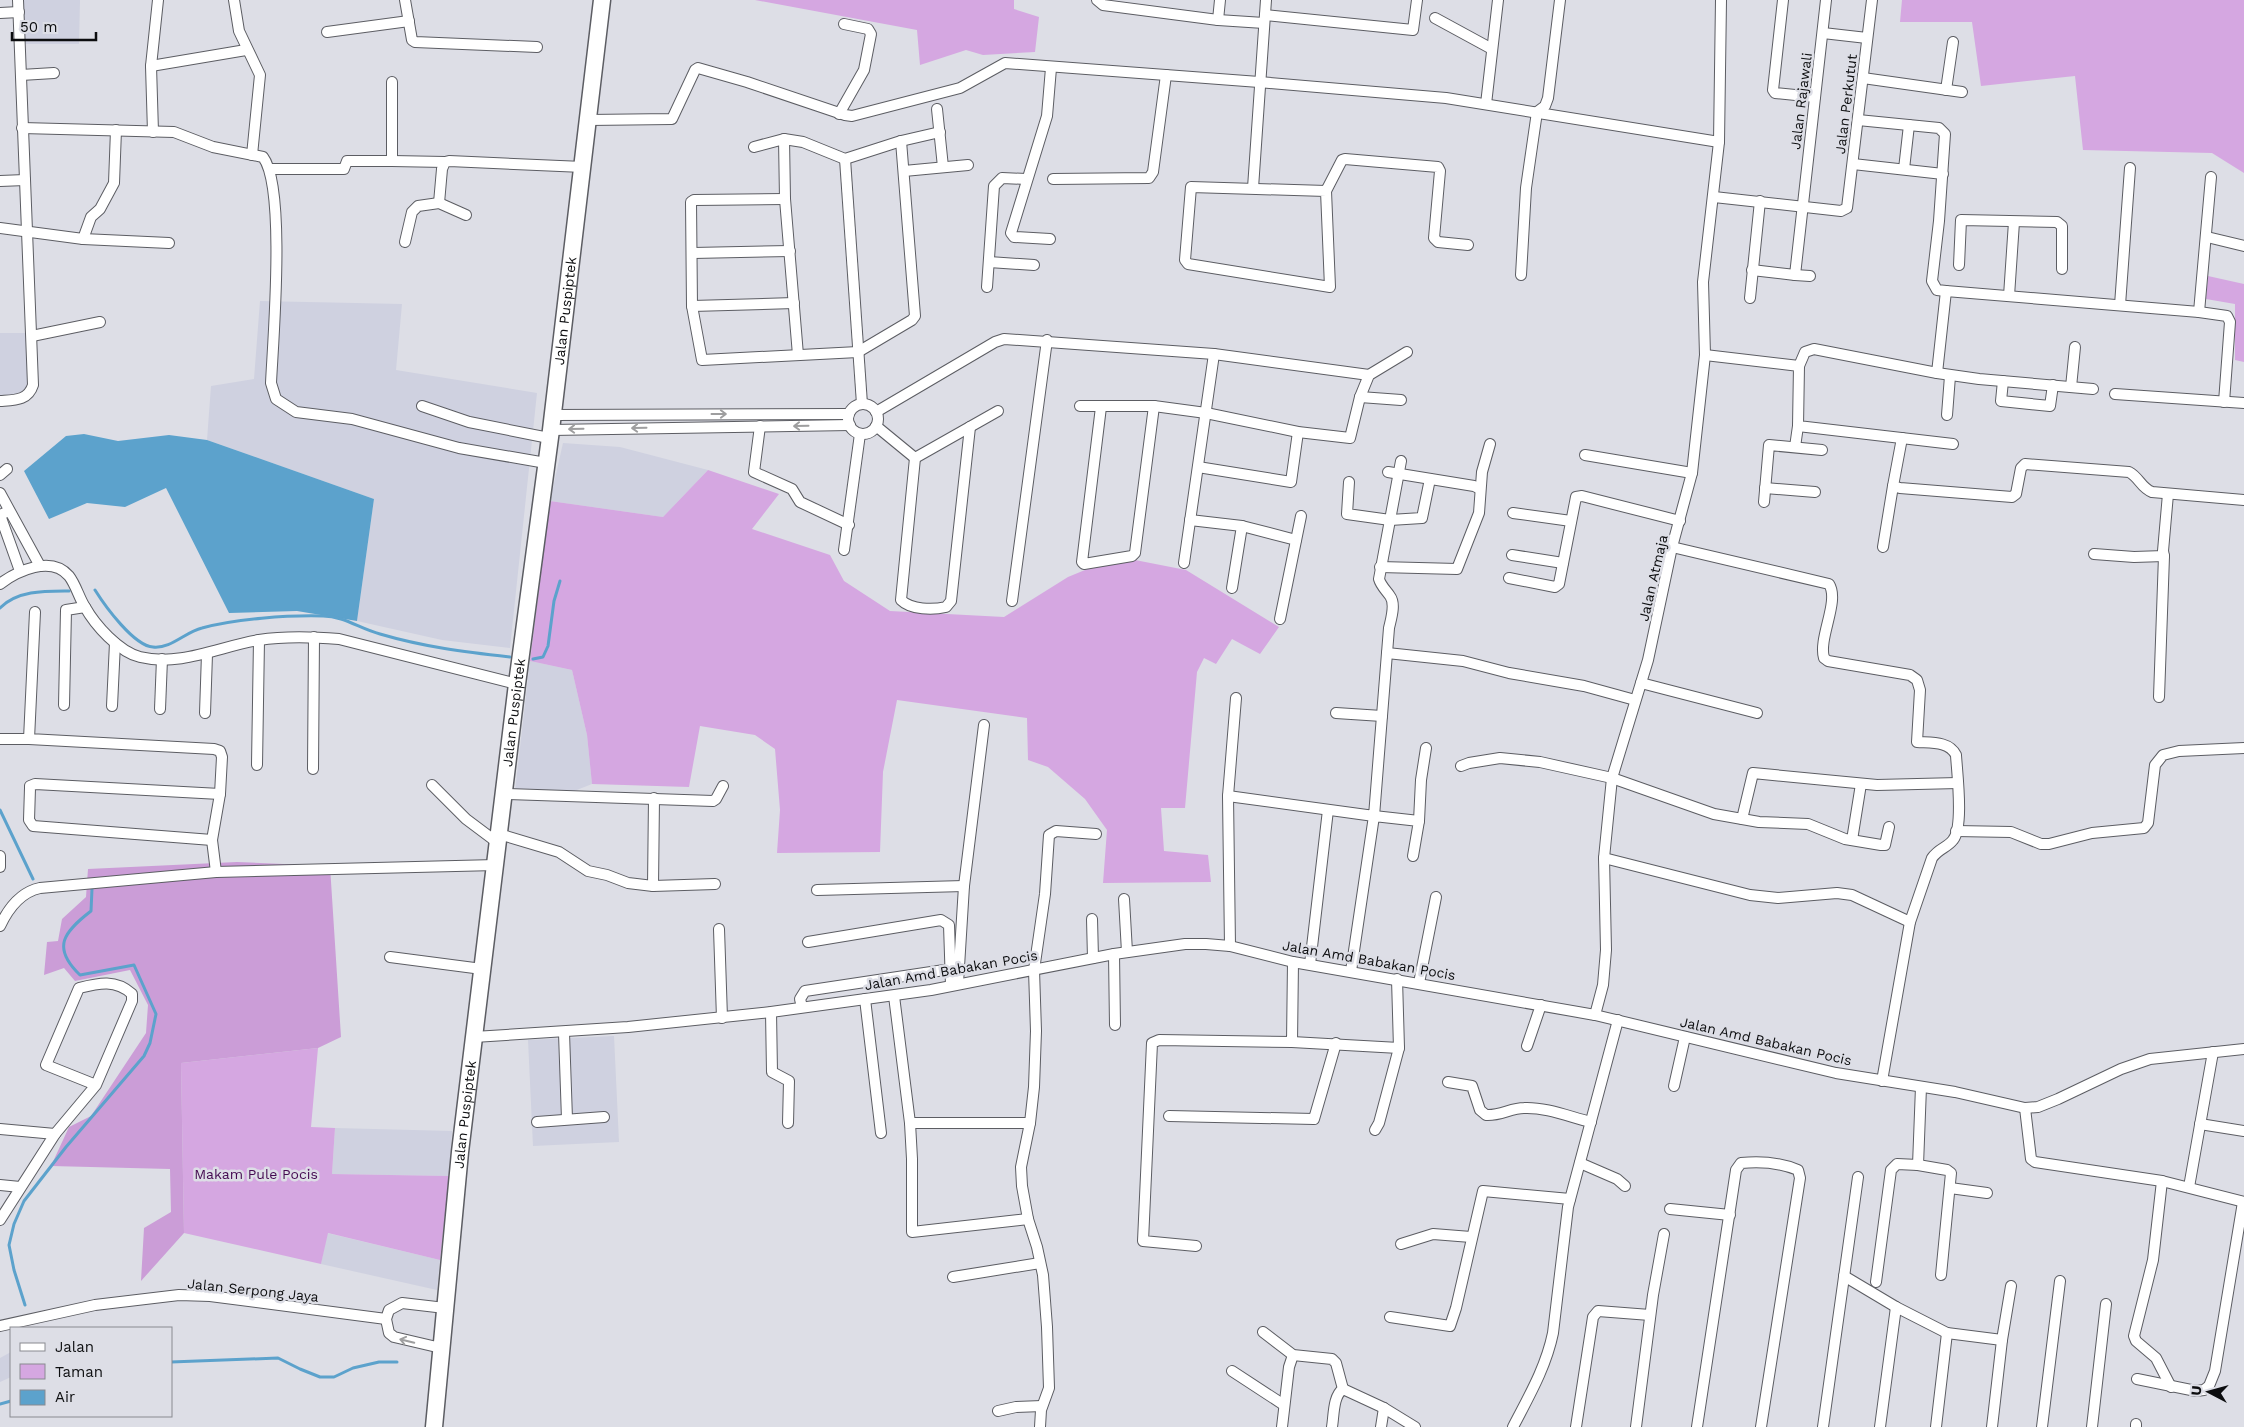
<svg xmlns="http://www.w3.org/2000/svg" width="2244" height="1427" font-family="'Work Sans',sans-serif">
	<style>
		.built { fill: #cfd1e0 }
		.green { fill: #d5a7e1 }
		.forest { fill: #cb9dd7 }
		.water { fill: #5ca2cc }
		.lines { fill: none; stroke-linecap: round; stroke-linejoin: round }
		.stream { stroke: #5ca2cc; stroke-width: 3 }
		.minor-casing { stroke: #5c5d63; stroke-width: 12 }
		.primary-casing { stroke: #5c5d63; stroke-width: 19 }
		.minor { stroke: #fff; stroke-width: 10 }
		.primary { stroke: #fff; stroke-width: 16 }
		.oneway { stroke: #9e9e9f }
		.labels { text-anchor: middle; stroke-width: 5; stroke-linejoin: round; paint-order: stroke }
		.street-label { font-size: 14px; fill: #0c0d0f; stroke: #dddee6 }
		.park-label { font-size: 14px; fill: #440a51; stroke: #dddee6 }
	</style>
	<rect width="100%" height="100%" fill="#dddee6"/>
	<g class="built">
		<path d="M 23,0 L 80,0 L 79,44 L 25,44 Z"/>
		<path d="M 260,301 L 402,304 L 396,370 L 537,393 L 510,648 L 442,640 L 357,621 L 374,499 L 207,440 L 211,386 L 254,379 Z"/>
		<path d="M 0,333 L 27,333 L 33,377 L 16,403 L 0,405 Z"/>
		<path d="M 563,443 L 620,447 L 708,470 L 663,517 L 550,501 Z"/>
		<path d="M 530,661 L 572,670 L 587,735 L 592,784 L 564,795 L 515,791 Z"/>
		<path d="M 614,1036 L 619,1142 L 533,1146 L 528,1040 Z"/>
		<path d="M 335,1128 L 452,1131 L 449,1176 L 332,1174 Z"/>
		<path d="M 327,1233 L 440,1260 L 437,1290 L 321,1264 Z"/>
		<path d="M 11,1352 L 11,1377 L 0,1382 L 0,1358 Z"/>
	</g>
	<g class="green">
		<path d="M 755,0 L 1014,0 L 1014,9 L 1039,17 L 1035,52 L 983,55 L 966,50 L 920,65 L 917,30 Z"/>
		<path d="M 1902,0 L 2244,0 L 2244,173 L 2212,153 L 2083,150 L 2075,76 L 1981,86 L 1972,22 L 1900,22 Z"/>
		<path d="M 2208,276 L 2244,284 L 2244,362 L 2235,360 L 2235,304 L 2206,299 Z"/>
		<path d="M 708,470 L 779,494 L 752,529 L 830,555 L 844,581 L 890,611 L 1004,617 L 1068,577 L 1102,563 L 1135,560 L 1186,570 L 1279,627 L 1260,654 L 1232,639 L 1216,664 L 1204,658 L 1197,672 L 1185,808 L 1161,808 L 1164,851 L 1208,855 L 1211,882 L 1103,883 L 1107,830 L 1085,799 L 1048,767 L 1028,760 L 1027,718 L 897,700 L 883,772 L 880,852 L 777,853 L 780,810 L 775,749 L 755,735 L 700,726 L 689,787 L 592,784 L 587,735 L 572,670 L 530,661 L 550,501 L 663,517 Z"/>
		<path d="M 318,1048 L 311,1127 L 335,1128 L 332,1174 L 449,1176 L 440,1260 L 328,1233 L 321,1264 L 184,1233 L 181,1063 Z"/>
	</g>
	<path class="forest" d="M 237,862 L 330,866 L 341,1037 L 318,1048 L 181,1063 L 184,1233 L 141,1281 L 144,1228 L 171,1212 L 170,1169 L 51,1166 L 69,1127 L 91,1116 L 146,1033 L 148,1005 L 130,970 L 75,981 L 64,968 L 44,975 L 47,942 L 58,941 L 62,919 L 86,897 L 88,869 Z"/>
	<path class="water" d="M 84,434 L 118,441 L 169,435 L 207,440 L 374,499 L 357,621 L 297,611 L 229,613 L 166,488 L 125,507 L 87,503 L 49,519 L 24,471 L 66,436 Z"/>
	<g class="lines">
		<g class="stream">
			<path d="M 95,590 C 105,606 134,646 153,647 C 171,649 185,632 202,628 C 236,619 287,615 323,616 C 344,616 360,629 380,634 C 424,647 465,652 510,657"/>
			<path d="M 0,608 C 18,590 46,591 69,591"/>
			<path d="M 533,659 L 543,657 L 548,646 L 554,601 L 560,581"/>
			<path d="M 0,810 L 33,879"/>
			<path d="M 25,1305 L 14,1270 L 9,1245 L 14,1224 L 24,1201 L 66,1147 L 144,1056 L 150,1043 L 156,1014 L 134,965 L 80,975 C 51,947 64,932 91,911 L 92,889"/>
			<path d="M 171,1362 L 278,1358 L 300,1369 L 320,1377 L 334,1377 L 353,1368 L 379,1362 L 397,1362"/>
			<path d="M 0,1404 L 11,1401"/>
		</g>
		<defs>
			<g id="minor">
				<path d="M 234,0 L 239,31 L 260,75 L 252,155"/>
				<path d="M 405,0 L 412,40 L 415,42 L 537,47"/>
				<path d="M 1097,0 L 1103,5 L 1218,20 L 1264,23"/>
				<path d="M 1783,0 L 1773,90 L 1775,93 L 1815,97"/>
				<path d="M 0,13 L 19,12"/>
				<path d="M 1265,15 L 1413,30 L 1417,0"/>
				<path d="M 1435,18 L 1492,49"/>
				<path d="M 1218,20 L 1220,0"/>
				<path d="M 327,32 L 409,21"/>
				<path d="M 1823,33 L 1867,38"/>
				<path d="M 151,66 L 246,50"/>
				<path d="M 21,75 L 54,73"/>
				<path d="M 1863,78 L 1962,92"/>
				<path d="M 1946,90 L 1953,42"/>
				<path d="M 1486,104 L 1498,0"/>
				<path d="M 937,109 L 943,167"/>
				<path d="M 839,114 L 864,70 L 871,34 L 868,29 L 844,24"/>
				<path d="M 588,120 L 672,119 L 695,70 L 698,68 L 747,82 L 845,115 L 852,116 L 960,88 L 1005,63 L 1259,82 L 1446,98 L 1719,142"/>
				<path d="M 1858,120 L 1939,128 L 1945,134 L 1939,221 L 1932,281 L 1937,290 L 1946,291"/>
				<path d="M 22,128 L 174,132 L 213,147 L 263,157 C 286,187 273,340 271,383 L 276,399 L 296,412 L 352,419 L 459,448 L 546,463"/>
				<path d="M 153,132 L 151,66 L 158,0"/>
				<path d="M 784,139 L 785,199 L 798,355"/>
				<path d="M 754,147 L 784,139 L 803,142 L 845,159 L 901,141 L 940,132"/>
				<path d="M 845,159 L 862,404"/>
				<path d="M 392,161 L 445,162"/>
				<path d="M 1853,164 L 1943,174"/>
				<path d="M 270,169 L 344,169 L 347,161 L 392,161 L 392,82"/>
				<path d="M 1904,169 L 1909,125"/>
				<path d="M 904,171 L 968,165"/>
				<path d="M 1053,179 L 1149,178 L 1153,172 L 1166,75"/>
				<path d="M 0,181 L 25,180"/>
				<path d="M 1253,188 L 1266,0"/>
				<path d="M 1326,191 L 1330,287 L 1188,264 L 1185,260 L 1191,187 L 1326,191 L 1342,160 L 1345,159 L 1438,167 L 1440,171 L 1434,238 L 1438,242 L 1468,245"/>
				<path d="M 1714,197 L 1841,211 L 1847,208 L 1872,0"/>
				<path d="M 785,199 L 694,200 L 691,202 L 692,306 L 702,360 L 858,352 L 912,320 L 915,316 L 901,141"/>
				<path d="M 439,203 L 442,169 L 445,162 L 449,161 L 583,167"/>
				<path d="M 0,228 L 83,239 L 169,243"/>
				<path d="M 2207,237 L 2244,246"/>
				<path d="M 83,239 L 91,217 L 100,209 L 114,183 L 116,130"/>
				<path d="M 1050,239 L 1014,237 L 1011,233 L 1047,116 L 1051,68"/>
				<path d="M 405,242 L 412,212 L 418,206 L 439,203 L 466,215"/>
				<path d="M 693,253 L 790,251"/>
				<path d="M 989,262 L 1034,265"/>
				<path d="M 1959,265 L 1961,220 L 2057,222 L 2062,226 L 2062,269"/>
				<path d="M 1752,270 L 1795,275 L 1826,0"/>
				<path d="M 1521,275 L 1526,188 L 1537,112 L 1545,106 L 1548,98 L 1560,0"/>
				<path d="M 1795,275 L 1810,276"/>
				<path d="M 987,287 L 994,186 L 1002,178 L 1026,179"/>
				<path d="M 2009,296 L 2014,222"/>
				<path d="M 1750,298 L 1760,201"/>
				<path d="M 2120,305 L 2130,168"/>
				<path d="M 692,306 L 794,303"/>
				<path d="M 2199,312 L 2211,177"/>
				<path d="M 32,336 L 100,322"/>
				<path d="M 1705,355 L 1799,366 L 1798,426 L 1953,444"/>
				<path d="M 1799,366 L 1805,352 L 1814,349 L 1937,373 L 1946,291 L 2199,312 L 2227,316 L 2230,322 L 2224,402"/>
				<path d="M 1937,373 L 1979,379 L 2093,389"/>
				<path d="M 2003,381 L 2001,401 L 2050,406 L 2053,385"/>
				<path d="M 2071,387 L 2075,347"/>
				<path d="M 2115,394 L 2244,403"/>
				<path d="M 1360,397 L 1401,400"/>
				<path d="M 0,401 C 14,400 28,401 33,385 L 18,0"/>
				<circle cx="863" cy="419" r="15"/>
				<path d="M 422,406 L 469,422 L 549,438"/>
				<path d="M 1080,406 L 1154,406 L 1206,413 L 1298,432 L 1350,438 L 1360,397 L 1369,375 L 1407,352"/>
				<path d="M 1101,407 L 1082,562 L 1084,564 L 1132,556 L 1135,553 L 1154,406"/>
				<path d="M 876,412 L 995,342 L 1004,339 L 1214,354 L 1369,375"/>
				<path d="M 553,415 L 849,414"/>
				<path d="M 1947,415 L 1950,376"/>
				<path d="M 760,426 L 754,472 L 792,489 L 800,502 L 849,525"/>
				<path d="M 876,426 L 915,458 L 998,411"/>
				<path d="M 551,430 L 850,425"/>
				<path d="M 1902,438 L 1893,486 L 1900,488 L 2012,497 L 2016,494 L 2021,468 L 2025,464 L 2129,472 C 2139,477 2141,488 2152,492 L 2244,500"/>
				<path d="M 1795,447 L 1798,426"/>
				<path d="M 1585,455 L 1692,473"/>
				<path d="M 915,458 L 901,600 C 911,610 933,610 946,607 L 951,601 L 970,427"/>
				<path d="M 1198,467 L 1291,482 L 1298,432"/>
				<path d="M 1388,472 L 1474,486 L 1480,489"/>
				<path d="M 0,475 L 7,469"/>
				<path d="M 1349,482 L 1347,514 L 1390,520 L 1422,518 L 1430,479"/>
				<path d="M 1765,488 L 1815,492"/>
				<path d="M 0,493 L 40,566"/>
				<path d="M 1764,502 L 1769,445 L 1822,450"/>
				<path d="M 9,511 L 0,515 L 20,571"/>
				<path d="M 1513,513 L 1571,521"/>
				<path d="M 1190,520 L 1242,526 L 1296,540"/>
				<path d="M 1672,547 L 1829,584 C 1840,601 1818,638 1824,658 L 1828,661 L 1910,675 L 1917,680 L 1920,690 L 1917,742 C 1931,743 1949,741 1956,755 C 1957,773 1964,827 1953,840 C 1947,848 1939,848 1932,858 L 1910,922 L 1882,1081"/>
				<path d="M 1883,547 L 1893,486"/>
				<path d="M 844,550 L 860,434"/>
				<path d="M 2094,554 L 2134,557 L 2164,556 L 2163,551 L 2168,494"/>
				<path d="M 1512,555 L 1563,563"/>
				<path d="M 1184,563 L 1214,354"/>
				<path d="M 1380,567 L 1457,569 L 1479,513 L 1482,472 L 1490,444"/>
				<path d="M 1509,578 L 1555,587 L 1559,584 L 1576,497 L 1582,496 L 1680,521"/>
				<path d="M 0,584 C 17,571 51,555 69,576 C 76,585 79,598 85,607 C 95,625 119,652 140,657 C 180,667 221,646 259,640 C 285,636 313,637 339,639 L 517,684"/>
				<path d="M 1232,588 L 1242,526"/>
				<path d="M 1012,601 L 1047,340"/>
				<path d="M 35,612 L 29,739 L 214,749 L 220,751 L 222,757 L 220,794 L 212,840 L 216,872"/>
				<path d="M 1280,619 L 1301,516"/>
				<path d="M 1387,653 L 1463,661 L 1509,673 L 1584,686 L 1635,700"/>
				<path d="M 1641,683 L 1757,713"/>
				<path d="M 2159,697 L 2164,556"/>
				<path d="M 64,705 L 66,610 L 85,607"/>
				<path d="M 112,706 L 115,643"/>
				<path d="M 160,709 L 162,659"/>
				<path d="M 205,713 L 207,654"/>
				<path d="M 1336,713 L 1382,716"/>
				<path d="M 0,739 L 29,739"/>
				<path d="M 257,765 L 259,640"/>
				<path d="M 1461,766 L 1469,763 L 1500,758 L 1540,762 L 1612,778 L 1714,814 L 1759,822 L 1808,824 L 1845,839 L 1881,845 L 1885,845 L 1889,827"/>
				<path d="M 313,769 L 314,637"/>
				<path d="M 432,785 L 466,819 L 498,843"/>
				<path d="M 505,794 L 713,801 L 716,799 L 723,786"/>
				<path d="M 1228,796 L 1374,816 L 1389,628 C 1391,619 1396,604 1390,596 C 1386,590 1381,586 1379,579 L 1401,461"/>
				<path d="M 1742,819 L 1753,773 L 1877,785 L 1958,783"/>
				<path d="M 1419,821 L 1421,780 L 1426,748"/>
				<path d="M 1956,831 L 2011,832 L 2041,844 L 2049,844 L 2092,833 L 2144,828 L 2148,823 L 2155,765 L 2163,755 L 2179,751 L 2244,748"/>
				<path d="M 499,834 L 559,852 L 588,871 L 607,875 L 628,883 L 653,886 L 715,884"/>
				<path d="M 212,840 L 33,826 L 29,820 L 30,788 L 30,786 L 35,784 L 220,794"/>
				<path d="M 1852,840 L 1861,784"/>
				<path d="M 0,856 L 0,867"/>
				<path d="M 1604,858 L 1750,895 L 1778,898 L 1837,893 L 1852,895 L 1910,922"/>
				<path d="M 653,886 L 654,798"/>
				<path d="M 817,890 L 964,886"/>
				<path d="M 1124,899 L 1127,952"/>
				<path d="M 1092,919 L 1093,958"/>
				<path d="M 0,926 C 8,909 21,892 40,888 L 216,872 L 496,865"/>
				<path d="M 719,929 L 722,1018"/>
				<path d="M 808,942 L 941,920 L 949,925 L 951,985"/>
				<path d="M 1230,946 L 1228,796 L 1236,698"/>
				<path d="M 1114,954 L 1115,1025"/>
				<path d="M 390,957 L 482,969"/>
				<path d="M 1310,964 L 1328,810"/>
				<path d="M 1351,971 L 1374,816 L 1419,821 L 1413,856"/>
				<path d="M 958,983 L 964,886 L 984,725"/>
				<path d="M 1419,983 L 1436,897"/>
				<path d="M 894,996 L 910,1123 L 912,1159 L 912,1232 L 1028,1219"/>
				<path d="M 865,999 L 881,1133"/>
				<path d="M 802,1007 L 800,999 L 805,991 L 951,969"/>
				<path d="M 771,1012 L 772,1072 L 789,1081 L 788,1123"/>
				<path d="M 1595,1015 L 1603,985 L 1606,950 L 1604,858 L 1612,778 L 1648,660 L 1672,547 L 1692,473 L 1705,355 L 1703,282 L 1719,142 L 1721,0"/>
				<path d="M 564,1033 L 567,1119"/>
				<path d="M 474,1037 L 628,1027 L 771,1012 L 931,990 L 1114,954 L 1185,944 L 1206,944 L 1230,946 L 1293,962 L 1595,1015 L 1836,1073 L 1955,1092 L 2025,1108 L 2038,1107 L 2058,1099 L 2121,1069 L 2150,1059 L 2244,1049"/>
				<path d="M 1292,1042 L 1399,1048 L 1397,979"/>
				<path d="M 1527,1046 L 1541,1005"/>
				<path d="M 1448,1082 L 1472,1086 L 1480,1110 L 1486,1115 C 1500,1116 1511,1108 1524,1108 C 1546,1107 1570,1117 1591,1122"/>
				<path d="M 1674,1086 L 1685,1037"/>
				<path d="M 1921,1087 L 1918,1165 L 1947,1170 L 1951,1173 L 1941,1275"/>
				<path d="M 2025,1108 L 2031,1159 L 2035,1162 L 2162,1181 L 2244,1202"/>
				<path d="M 1169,1116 L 1314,1119 L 1336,1043"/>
				<path d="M 537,1122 L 604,1117"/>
				<path d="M 910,1123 L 1030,1123"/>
				<path d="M 2200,1124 L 2244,1131"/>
				<path d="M 0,1129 L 55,1134"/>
				<path d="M 1375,1130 L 1379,1123 L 1399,1048"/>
				<path d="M 1580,1163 L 1617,1179 L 1625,1186"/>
				<path d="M 2162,1181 L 2153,1260 L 2134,1336 L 2136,1341 L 2156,1358 L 2171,1387"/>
				<path d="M 0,1185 L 20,1187"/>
				<path d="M 2189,1187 L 2213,1052"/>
				<path d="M 1950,1188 L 1987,1193"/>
				<path d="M 1670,1209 L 1730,1215"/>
				<path d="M 0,1220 L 55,1134 L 96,1085 L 132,1001 L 132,994 C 116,979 99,983 79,988 L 46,1065 L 96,1085"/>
				<path d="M 1401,1244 L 1433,1234 L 1471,1237"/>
				<path d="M 1196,1246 L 1143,1241 L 1152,1043 L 1159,1040 L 1292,1042 L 1293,962"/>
				<path d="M 1844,1276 L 1896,1307"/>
				<path d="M 953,1277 L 1040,1263"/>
				<path d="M 1876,1282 L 1891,1170 L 1897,1164 L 1918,1165"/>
				<path d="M 1390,1317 L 1450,1326 L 1456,1308 L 1483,1191 L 1570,1199"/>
				<path d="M 0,1326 L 95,1305 L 179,1295 L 210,1296 L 386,1319"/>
				<path d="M 1263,1332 L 1293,1355 L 1332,1359 L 1336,1363 L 1343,1389"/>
				<path d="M 441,1348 L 394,1337 L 389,1333 L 386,1319 L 389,1310 L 402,1303 L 445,1308"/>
				<path d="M 1232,1371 L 1284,1405"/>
				<path d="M 2137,1379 L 2196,1391 L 2204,1390 L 2209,1386 L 2215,1371 L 2243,1202"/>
				<path d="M 998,1411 L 1016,1407 L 1042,1406"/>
				<path d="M 1040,1427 L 1041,1410 L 1049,1388 L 1047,1327 L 1043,1275 L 1037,1247 L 1028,1219 L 1022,1186 L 1021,1167 L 1030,1123 L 1034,1087 L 1036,1031 L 1034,970 L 1045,894 L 1049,835 L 1056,831 L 1096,834"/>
				<path d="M 1282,1427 L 1289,1367 L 1293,1355"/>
				<path d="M 1332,1427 C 1334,1415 1333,1396 1343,1389 L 1384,1408 L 1415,1427"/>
				<path d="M 1381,1427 L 1384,1408"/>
				<path d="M 1513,1427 C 1529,1396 1546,1367 1553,1333 L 1568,1207 L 1618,1020"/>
				<path d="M 1576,1427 L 1593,1317 L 1598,1311 L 1650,1315"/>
				<path d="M 1636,1427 L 1653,1295 L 1664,1234"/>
				<path d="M 1697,1427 L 1736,1170 L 1741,1163 C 1760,1161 1781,1163 1798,1170 L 1800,1178 L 1761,1427"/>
				<path d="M 1823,1427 L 1858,1177"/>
				<path d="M 1880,1427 L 1896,1307 L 1947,1333 L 2002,1340"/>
				<path d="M 1936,1427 L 1947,1333"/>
				<path d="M 1992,1427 L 2002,1340 L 2011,1286"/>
				<path d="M 2042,1427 L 2060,1281"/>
				<path d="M 2092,1427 L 2106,1304"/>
				<path d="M 2136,1427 L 2136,1424"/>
			</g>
			<g id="primary">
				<path id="s1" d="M 434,1427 L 460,1152 L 517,684 L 551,430 L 602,0"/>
			</g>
		</defs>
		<use href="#minor" class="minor-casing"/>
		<use href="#primary" class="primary-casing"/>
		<use href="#minor" class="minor"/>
		<use href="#primary" class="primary"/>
	</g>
	<defs><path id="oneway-shaft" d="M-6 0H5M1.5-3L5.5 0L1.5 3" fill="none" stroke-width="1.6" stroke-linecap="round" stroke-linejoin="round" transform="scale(1.25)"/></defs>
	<g class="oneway">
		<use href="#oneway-shaft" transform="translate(719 414)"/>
		<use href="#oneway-shaft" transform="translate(801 426) rotate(179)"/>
		<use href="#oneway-shaft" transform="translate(639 428) rotate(179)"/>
		<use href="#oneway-shaft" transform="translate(576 429) rotate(179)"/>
		<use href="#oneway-shaft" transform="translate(407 1341) rotate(-166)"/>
	</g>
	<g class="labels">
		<g class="street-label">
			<text transform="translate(1801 101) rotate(-83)" y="5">Jalan Rajawali</text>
			<text transform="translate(1846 104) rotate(-83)" y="5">Jalan Perkutut</text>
			<text dy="5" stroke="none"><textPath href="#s1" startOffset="1124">Jalan Puspiptek</textPath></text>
			<text transform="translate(1653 578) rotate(-77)" y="5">Jalan Atmaja</text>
			<text dy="5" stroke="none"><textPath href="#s1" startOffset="719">Jalan Puspiptek</textPath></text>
			<text transform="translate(1369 960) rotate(10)" y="5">Jalan Amd Babakan Pocis</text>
			<text transform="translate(951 970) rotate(-10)" y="5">Jalan Amd Babakan Pocis</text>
			<text transform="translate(1766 1041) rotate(13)" y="5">Jalan Amd Babakan Pocis</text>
			<text dy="5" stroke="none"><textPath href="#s1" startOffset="314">Jalan Puspiptek</textPath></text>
			<text transform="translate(253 1290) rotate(6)" y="5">Jalan Serpong Jaya</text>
		</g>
		<g class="park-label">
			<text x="256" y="1179">Makam Pule Pocis</text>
		</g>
	</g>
	<rect x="10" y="1327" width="162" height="90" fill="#dddee6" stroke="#898a90"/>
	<rect x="20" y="1343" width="25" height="8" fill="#ffffff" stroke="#898a90"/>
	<text x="55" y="1352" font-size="15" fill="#0c0d0f">Jalan</text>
	<rect x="20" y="1364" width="25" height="15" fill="#d5a7e1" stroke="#898a90"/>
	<text x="55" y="1377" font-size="15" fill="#0c0d0f">Taman</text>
	<rect x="20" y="1390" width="25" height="15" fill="#5ca2cc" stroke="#898a90"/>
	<text x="55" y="1402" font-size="15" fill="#0c0d0f">Air</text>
	<g transform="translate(2209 1392) rotate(276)" stroke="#dddee6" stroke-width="4" paint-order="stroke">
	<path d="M0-4L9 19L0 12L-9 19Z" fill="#0c0d0f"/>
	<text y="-8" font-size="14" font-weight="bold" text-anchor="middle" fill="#0c0d0f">U</text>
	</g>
	<path d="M12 32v8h84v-8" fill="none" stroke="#0c0d0f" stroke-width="2.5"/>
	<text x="20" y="32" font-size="15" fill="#0c0d0f" stroke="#dddee6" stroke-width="4" paint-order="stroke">50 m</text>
</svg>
